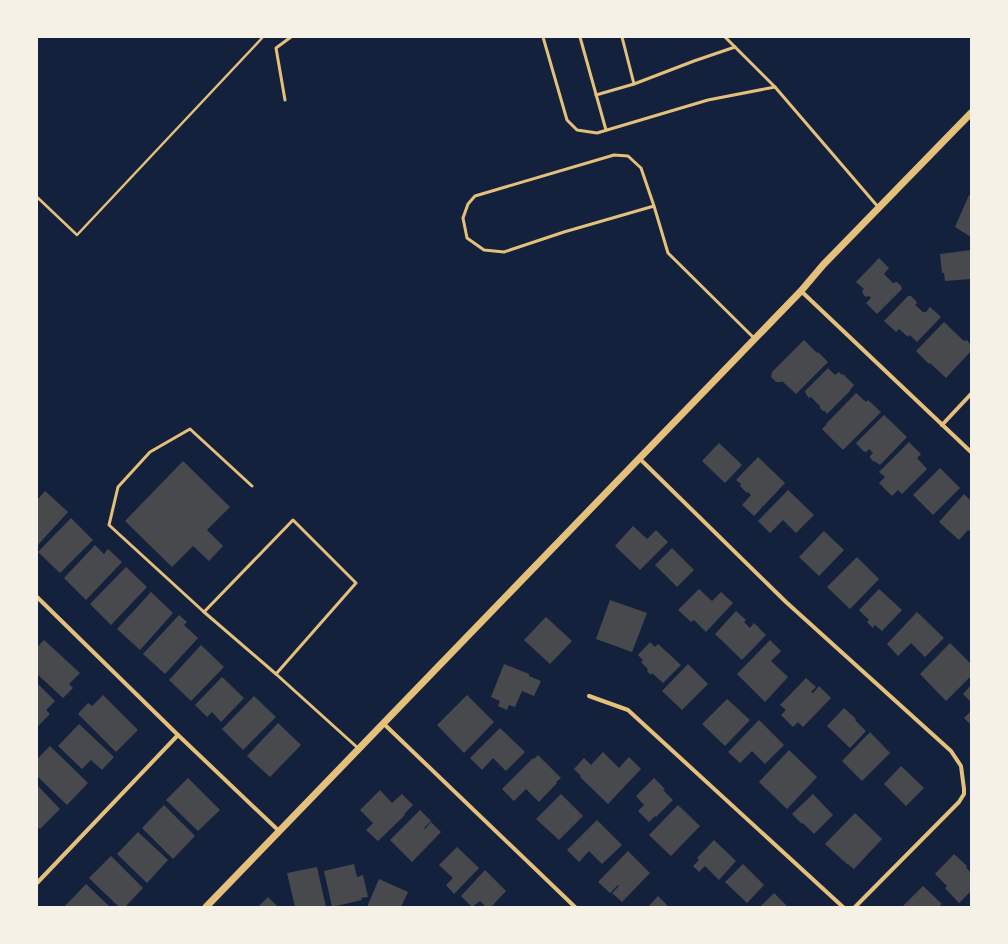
<svg xmlns="http://www.w3.org/2000/svg" width="1008" height="944" font-family="'Roboto Serif',serif">
	<style>
		.building { fill: #48494c }
		.lines { fill: none; stroke-linecap: round; stroke-linejoin: round }
		.path { stroke: #e5c07b; stroke-width: 2.5 }
		.service { stroke: #e5c07b; stroke-width: 3 }
		.minor { stroke: #e5c07b; stroke-width: 4 }
		.tertiary { stroke: #e5c07b; stroke-width: 7 }
	</style>
	<rect width="100%" height="100%" fill="#14213d"/>
	<g class="building">
		<path d="M 969,195 L 971,195 L 971,237 L 955,227 Z"/>
		<path d="M 971,250 L 971,279 L 945,281 L 944,273 L 942,273 L 940,254 Z"/>
		<path d="M 879,258 L 889,268 L 884,274 L 893,283 L 897,282 L 901,286 L 902,289 L 877,314 L 866,303 L 871,298 L 869,296 L 866,297 L 863,294 L 862,291 L 864,289 L 856,282 Z"/>
		<path d="M 908,296 L 911,296 L 916,301 L 917,303 L 915,305 L 923,312 L 926,312 L 930,307 L 941,317 L 917,342 L 910,335 L 908,337 L 899,329 L 896,332 L 884,321 Z"/>
		<path d="M 944,322 L 964,341 L 967,340 L 970,344 L 971,346 L 971,351 L 946,378 L 930,363 L 929,364 L 916,351 Z"/>
		<path d="M 804,340 L 817,353 L 818,352 L 828,362 L 796,394 L 782,381 L 781,382 L 776,382 L 771,377 L 772,372 Z"/>
		<path d="M 828,368 L 835,375 L 839,372 L 842,375 L 843,374 L 854,385 L 850,390 L 850,391 L 827,414 L 825,411 L 823,411 L 820,408 L 820,406 L 811,397 L 809,398 L 806,394 L 805,391 Z"/>
		<path d="M 856,393 L 866,402 L 868,400 L 881,412 L 843,450 L 822,429 L 827,424 L 826,424 Z"/>
		<path d="M 884,415 L 907,437 L 880,465 L 876,462 L 873,461 L 870,458 L 870,456 L 873,453 L 869,449 L 866,452 L 863,451 L 856,443 Z"/>
		<path d="M 909,442 L 921,454 L 917,458 L 927,469 L 902,494 L 898,490 L 892,496 L 879,483 L 885,477 L 879,472 Z"/>
		<path d="M 719,443 L 742,465 L 725,483 L 702,461 Z"/>
		<path d="M 758,457 L 785,483 L 754,516 L 742,505 L 751,495 L 748,492 L 747,493 L 740,486 L 741,484 L 736,480 Z"/>
		<path d="M 183,461 L 230,507 L 207,530 L 223,546 L 209,561 L 193,546 L 172,567 L 125,521 Z"/>
		<path d="M 940,468 L 960,488 L 933,515 L 913,495 Z"/>
		<path d="M 788,490 L 814,515 L 796,533 L 783,520 L 770,533 L 758,521 Z"/>
		<path d="M 45,491 L 68,512 L 37,546 L 37,500 Z"/>
		<path d="M 964,494 L 970,500 L 971,498 L 971,530 L 969,531 L 968,530 L 959,540 L 939,522 Z"/>
		<path d="M 71,518 L 93,540 L 60,573 L 38,552 Z"/>
		<path d="M 633,526 L 647,539 L 656,530 L 668,542 L 640,570 L 615,546 Z"/>
		<path d="M 824,531 L 844,550 L 819,576 L 799,557 Z"/>
		<path d="M 95,545 L 104,554 L 108,549 L 122,562 L 86,600 L 64,578 Z"/>
		<path d="M 672,548 L 694,570 L 677,587 L 655,565 Z"/>
		<path d="M 857,557 L 879,579 L 850,609 L 827,587 Z"/>
		<path d="M 126,567 L 147,587 L 111,625 L 90,604 Z"/>
		<path d="M 699,589 L 712,601 L 721,592 L 733,603 L 706,632 L 694,620 L 691,622 L 678,610 Z"/>
		<path d="M 879,589 L 902,610 L 882,631 L 875,625 L 873,628 L 867,622 L 869,620 L 859,610 Z"/>
		<path d="M 151,592 L 173,613 L 140,650 L 117,629 Z"/>
		<path d="M 610,600 L 647,613 L 632,652 L 596,639 Z"/>
		<path d="M 736,611 L 746,620 L 744,622 L 750,628 L 754,623 L 766,635 L 742,660 L 715,634 Z"/>
		<path d="M 917,612 L 944,638 L 925,657 L 911,643 L 898,656 L 887,644 Z"/>
		<path d="M 179,615 L 187,622 L 184,625 L 198,638 L 165,674 L 143,654 Z"/>
		<path d="M 546,617 L 572,641 L 550,664 L 524,640 Z"/>
		<path d="M 44,640 L 80,673 L 69,684 L 73,688 L 63,698 L 37,674 L 37,647 Z"/>
		<path d="M 770,640 L 781,651 L 771,661 L 788,677 L 765,702 L 737,674 Z"/>
		<path d="M 650,642 L 655,647 L 658,644 L 681,665 L 663,683 L 652,673 L 651,675 L 647,671 L 648,669 L 641,662 L 643,660 L 638,655 Z"/>
		<path d="M 950,643 L 971,664 L 971,676 L 946,701 L 920,674 Z"/>
		<path d="M 201,645 L 224,667 L 191,701 L 169,680 Z"/>
		<path d="M 504,664 L 529,674 L 529,676 L 541,681 L 534,696 L 522,691 L 515,707 L 509,705 L 507,710 L 498,706 L 500,701 L 491,697 Z"/>
		<path d="M 688,664 L 708,684 L 682,710 L 662,691 Z"/>
		<path d="M 222,677 L 244,698 L 221,722 L 212,712 L 207,717 L 195,705 Z"/>
		<path d="M 806,678 L 816,687 L 811,692 L 813,693 L 819,686 L 831,698 L 803,727 L 798,722 L 793,727 L 781,715 L 786,710 L 780,705 Z"/>
		<path d="M 37,683 L 55,701 L 46,710 L 50,714 L 38,726 L 37,725 Z"/>
		<path d="M 971,685 L 971,702 L 963,694 Z"/>
		<path d="M 103,695 L 138,730 L 116,752 L 78,714 L 88,703 L 92,706 Z"/>
		<path d="M 467,695 L 494,722 L 464,753 L 437,725 Z"/>
		<path d="M 254,696 L 276,717 L 243,750 L 222,729 Z"/>
		<path d="M 727,699 L 750,720 L 725,746 L 702,724 Z"/>
		<path d="M 844,708 L 856,719 L 855,720 L 866,731 L 850,748 L 827,726 Z"/>
		<path d="M 971,711 L 971,725 L 964,718 Z"/>
		<path d="M 759,720 L 784,745 L 765,764 L 752,751 L 740,763 L 728,752 Z"/>
		<path d="M 278,723 L 301,745 L 270,777 L 247,756 Z"/>
		<path d="M 79,724 L 114,757 L 102,770 L 91,760 L 82,769 L 58,746 Z"/>
		<path d="M 500,728 L 525,752 L 506,771 L 493,758 L 482,770 L 470,758 Z"/>
		<path d="M 870,732 L 890,753 L 862,781 L 842,761 Z"/>
		<path d="M 50,746 L 88,783 L 67,805 L 37,776 L 37,759 Z"/>
		<path d="M 789,750 L 817,777 L 787,809 L 759,782 Z"/>
		<path d="M 603,752 L 619,768 L 629,757 L 641,769 L 608,804 L 580,777 L 581,776 L 574,769 L 584,758 L 591,765 Z"/>
		<path d="M 538,755 L 561,778 L 556,782 L 557,783 L 539,802 L 526,789 L 514,801 L 502,789 L 533,758 L 534,759 Z"/>
		<path d="M 901,766 L 924,788 L 906,806 L 884,784 Z"/>
		<path d="M 188,778 L 220,810 L 198,831 L 166,800 Z"/>
		<path d="M 654,778 L 665,789 L 663,790 L 673,800 L 656,817 L 655,816 L 649,822 L 638,811 L 644,805 L 636,796 Z"/>
		<path d="M 37,785 L 60,809 L 40,829 L 37,827 Z"/>
		<path d="M 380,790 L 392,803 L 402,794 L 413,805 L 404,814 L 405,815 L 378,841 L 366,830 L 373,823 L 360,810 Z"/>
		<path d="M 561,794 L 583,816 L 559,840 L 536,819 Z"/>
		<path d="M 813,794 L 833,815 L 814,834 L 803,823 L 802,824 L 792,814 Z"/>
		<path d="M 164,805 L 195,836 L 173,859 L 142,828 Z"/>
		<path d="M 678,805 L 700,826 L 671,856 L 649,835 Z"/>
		<path d="M 420,810 L 431,821 L 424,828 L 425,829 L 431,822 L 441,832 L 412,862 L 390,840 Z"/>
		<path d="M 855,813 L 882,839 L 854,869 L 848,864 L 847,864 L 825,844 Z"/>
		<path d="M 597,820 L 622,845 L 602,864 L 589,851 L 579,862 L 567,850 Z"/>
		<path d="M 138,832 L 168,860 L 147,883 L 117,854 Z"/>
		<path d="M 714,840 L 736,861 L 719,880 L 705,866 L 699,872 L 693,866 L 699,860 L 697,858 Z"/>
		<path d="M 457,847 L 479,868 L 454,894 L 446,885 L 453,878 L 439,865 Z"/>
		<path d="M 628,851 L 650,873 L 622,902 L 612,893 L 619,886 L 618,885 L 610,893 L 598,882 Z"/>
		<path d="M 954,854 L 967,866 L 966,867 L 971,873 L 971,891 L 959,903 L 945,888 L 947,886 L 935,874 Z"/>
		<path d="M 111,856 L 143,888 L 125,907 L 119,907 L 89,878 Z"/>
		<path d="M 354,864 L 357,877 L 363,875 L 368,897 L 361,898 L 362,900 L 332,907 L 324,871 Z"/>
		<path d="M 743,864 L 764,885 L 747,903 L 725,882 Z"/>
		<path d="M 317,867 L 326,907 L 295,907 L 287,873 Z"/>
		<path d="M 485,870 L 506,891 L 491,907 L 486,907 L 480,901 L 472,907 L 461,896 Z"/>
		<path d="M 379,879 L 408,892 L 401,907 L 367,907 Z"/>
		<path d="M 86,884 L 110,907 L 66,907 L 65,906 Z"/>
		<path d="M 923,886 L 942,904 L 940,905 L 942,907 L 905,907 L 903,906 Z"/>
		<path d="M 774,893 L 788,907 L 760,907 Z"/>
		<path d="M 658,896 L 669,907 L 648,907 Z"/>
		<path d="M 268,897 L 278,907 L 258,907 Z"/>
	</g>
	<g class="lines">
		<path class="path" d="M 37,197 L 77,235 L 263,37"/>
		<g class="service">
			<path d="M 543,37 L 567,120 L 577,130 L 597,133 L 708,100 L 775,87"/>
			<path d="M 580,37 L 606,130"/>
			<path d="M 622,37 L 634,84"/>
			<path d="M 725,37 L 775,87 L 879,208"/>
			<path d="M 596,95 L 634,84 L 694,61 L 735,47"/>
			<path d="M 285,100 L 276,48 L 291,37"/>
			<path d="M 654,206 L 564,232 L 504,252 L 484,250 L 467,238 L 463,218 L 468,204 L 475,196 L 614,155 L 628,156 L 641,168 L 654,206 L 668,253 L 754,338"/>
			<path d="M 252,486 L 190,429 L 150,452 L 118,487 L 109,525 L 204,612 L 293,520 L 356,583 L 276,674 L 359,749"/>
			<path d="M 204,612 L 276,674"/>
		</g>
		<g class="minor">
			<path d="M 801,291 L 971,452"/>
			<path d="M 942,425 L 971,394"/>
			<path d="M 639,458 L 786,602 L 951,751 L 961,766 L 964,789 L 964,794 L 959,802 L 855,907"/>
			<path d="M 37,597 L 178,735 L 279,831"/>
			<path d="M 589,696 L 628,710 L 843,907"/>
			<path d="M 384,724 L 575,907"/>
			<path d="M 37,883 L 178,735"/>
		</g>
		<path class="tertiary" d="M 206,907 L 801,291 L 823,265 L 971,113"/>
	</g>
	<rect width="1008" height="944" fill="none" stroke="#f6f1e7" stroke-width="76"/>
</svg>
